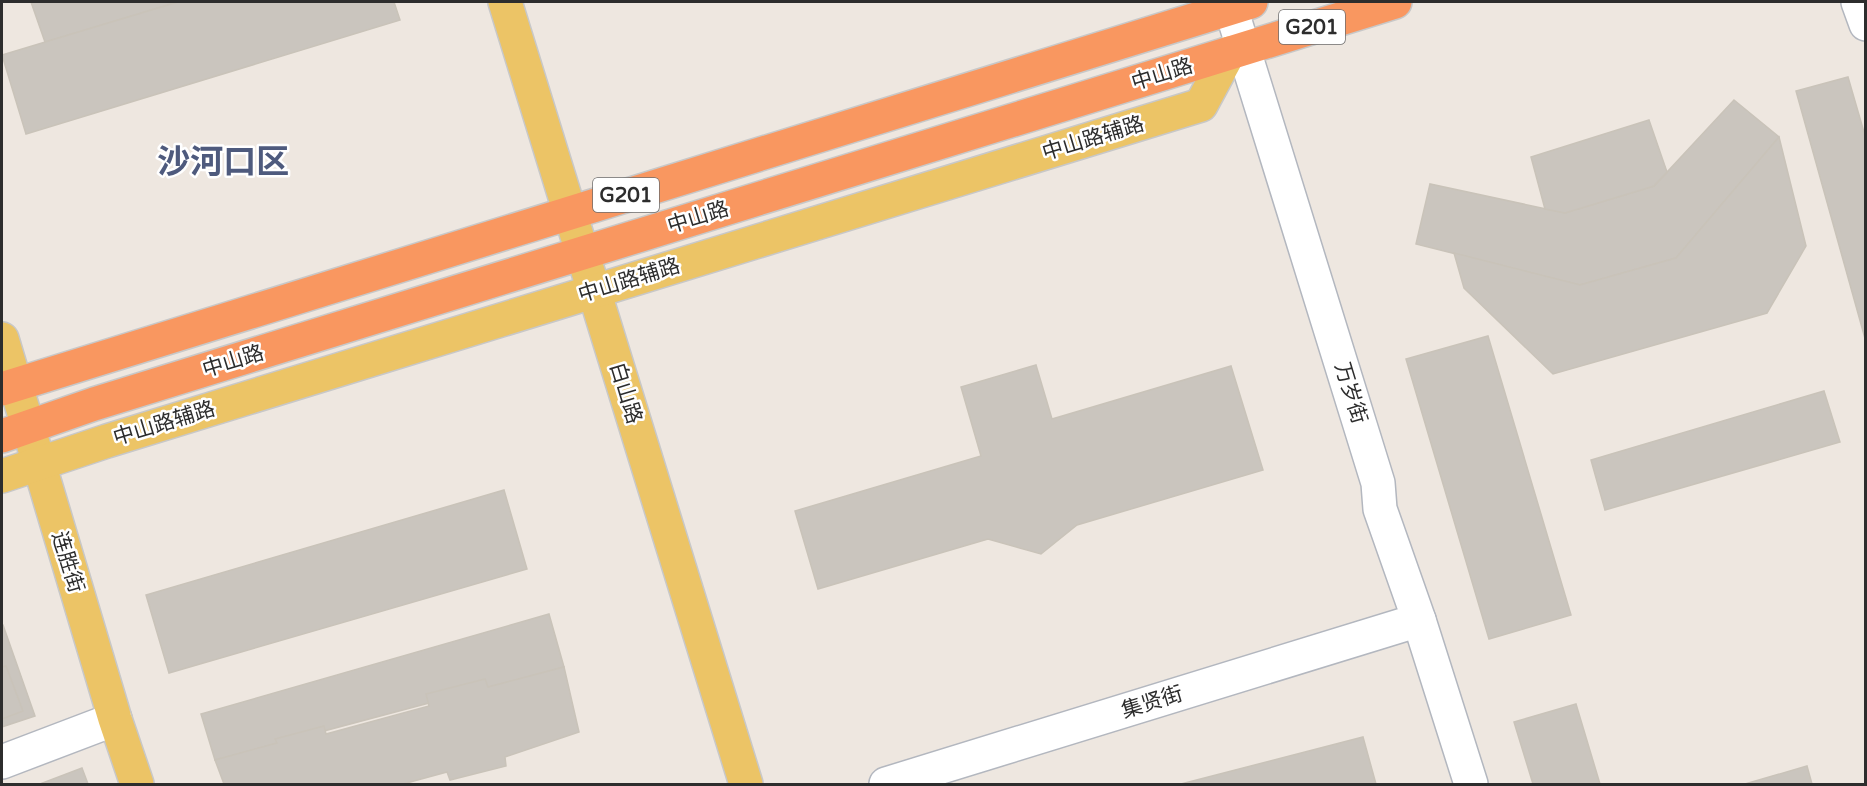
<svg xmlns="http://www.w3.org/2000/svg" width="1867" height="786" font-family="'Varela Round','Noto Sans SC',sans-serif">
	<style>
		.building { fill: #cac5be; stroke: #c9c3b9; stroke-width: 1.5 }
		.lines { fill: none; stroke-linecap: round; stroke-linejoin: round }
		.minor-casing { stroke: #b3b7bf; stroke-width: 36 }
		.major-casing { stroke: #c8c8c8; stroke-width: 36 }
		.highway-casing { stroke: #c8c8c8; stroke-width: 36 }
		.minor { stroke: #fff; stroke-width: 33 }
		.major { stroke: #ecc466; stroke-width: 33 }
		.highway { stroke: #f99760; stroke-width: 33 }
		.labels { text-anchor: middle; stroke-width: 5; stroke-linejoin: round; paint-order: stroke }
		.shield { fill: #fff; stroke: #6c6c6c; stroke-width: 1.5 }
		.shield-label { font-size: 20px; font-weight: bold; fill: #2d2d2d }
		.street-label { font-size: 21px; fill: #2d2d2d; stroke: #fff }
		.town-label { font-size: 33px; font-weight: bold; fill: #4e5a7d; stroke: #fff }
	</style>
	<rect width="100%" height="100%" fill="#eee7e0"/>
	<g class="building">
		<path d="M 31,2 L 178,2 L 45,42 Z"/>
		<path d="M 178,2 L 394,2 L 400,20 L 26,134 L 2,55 Z"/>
		<path d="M 1848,77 L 1866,139 L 1866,342 L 1796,91 Z"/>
		<path d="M 1734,100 L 1779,137 L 1676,258 L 1580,285 L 1416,244 L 1430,184 L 1565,213 L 1654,186 Z"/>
		<path d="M 1649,120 L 1667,172 L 1654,186 L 1565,213 L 1545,209 L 1531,157 Z"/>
		<path d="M 1779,137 L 1806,246 L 1767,313 L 1553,374 L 1464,288 L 1454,253 L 1580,285 L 1676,258 Z"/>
		<path d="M 1488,336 L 1571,615 L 1489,639 L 1406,359 Z"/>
		<path d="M 1036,365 L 1052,419 L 1231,366 L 1263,470 L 1077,525 L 1041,554 L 988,539 L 818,589 L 795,511 L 981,456 L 961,387 Z"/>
		<path d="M 1824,391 L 1840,442 L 1605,510 L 1591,460 Z"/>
		<path d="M 504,490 L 527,569 L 169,673 L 146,595 Z"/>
		<path d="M 549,614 L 564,667 L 215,760 L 201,714 Z"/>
		<path d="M 2,625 L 3,625 L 35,716 L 2,727 Z"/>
		<path d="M 6,666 L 23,711 L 2,719 L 2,667 Z"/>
		<path d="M 564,667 L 579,732 L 505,757 L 506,766 L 450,780 L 447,772 L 403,784 L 224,784 L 215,760 L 277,743 L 275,739 L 324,726 L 326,734 L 429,706 L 426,694 L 485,679 L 488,687 Z"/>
		<path d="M 1576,704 L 1600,784 L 1533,784 L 1514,722 Z"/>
		<path d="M 1363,737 L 1376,784 L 1181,784 Z"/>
		<path d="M 1807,766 L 1812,784 L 1745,784 Z"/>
		<path d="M 82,768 L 88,784 L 40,784 Z"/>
	</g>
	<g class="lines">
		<defs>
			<g id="minor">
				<path d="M 1229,2 L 1378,483 L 1380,509 L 1419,620 L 1471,784"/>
				<path d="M 1858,2 L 1866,24"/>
				<path d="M 2,762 L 115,719"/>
				<path d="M 886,784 L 1419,620"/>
			</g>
			<g id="major">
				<path d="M 505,2 L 746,784"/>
				<path d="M 2,339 L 115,719 L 137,784"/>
				<path d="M 2,476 L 107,441 L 1201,105 L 1229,53"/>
			</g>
			<g id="highway">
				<path d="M 2,389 L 1251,2"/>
				<path d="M 2,436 L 94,404 L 1395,2"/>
			</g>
		</defs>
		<use href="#minor" class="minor-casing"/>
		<use href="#major" class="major-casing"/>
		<use href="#highway" class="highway-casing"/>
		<use href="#minor" class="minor"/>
		<use href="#major" class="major"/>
		<use href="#highway" class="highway"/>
	</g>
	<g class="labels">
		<g class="shield">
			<rect x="1279" y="10" width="66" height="34" rx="4.5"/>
			<rect x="593" y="178" width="66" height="34" rx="4.5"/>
		</g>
		<g class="shield-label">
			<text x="1312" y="34">G201</text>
			<text x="626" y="202">G201</text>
		</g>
		<g class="street-label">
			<text transform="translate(1162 74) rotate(-17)" y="7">中山路</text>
			<text transform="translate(1093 138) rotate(-17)" y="7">中山路辅路</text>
			<text transform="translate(698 217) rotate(-17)" y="7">中山路</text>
			<text transform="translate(629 280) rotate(-17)" y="7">中山路辅路</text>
			<text transform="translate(233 361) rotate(-17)" y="7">中山路</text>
			<text transform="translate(626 393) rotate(73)" y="7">白山路</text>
			<text transform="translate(1351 393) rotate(73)" y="7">万岁街</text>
			<text transform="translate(164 423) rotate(-17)" y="7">中山路辅路</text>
			<text transform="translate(68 562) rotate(73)" y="7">连胜街</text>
			<text transform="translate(1152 702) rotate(-17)" y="7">集贤街</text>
		</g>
		<g class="town-label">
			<text x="223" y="173">沙河口区</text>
		</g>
	</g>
	<rect width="1867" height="786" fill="none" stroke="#2d2d2d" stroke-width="6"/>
</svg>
